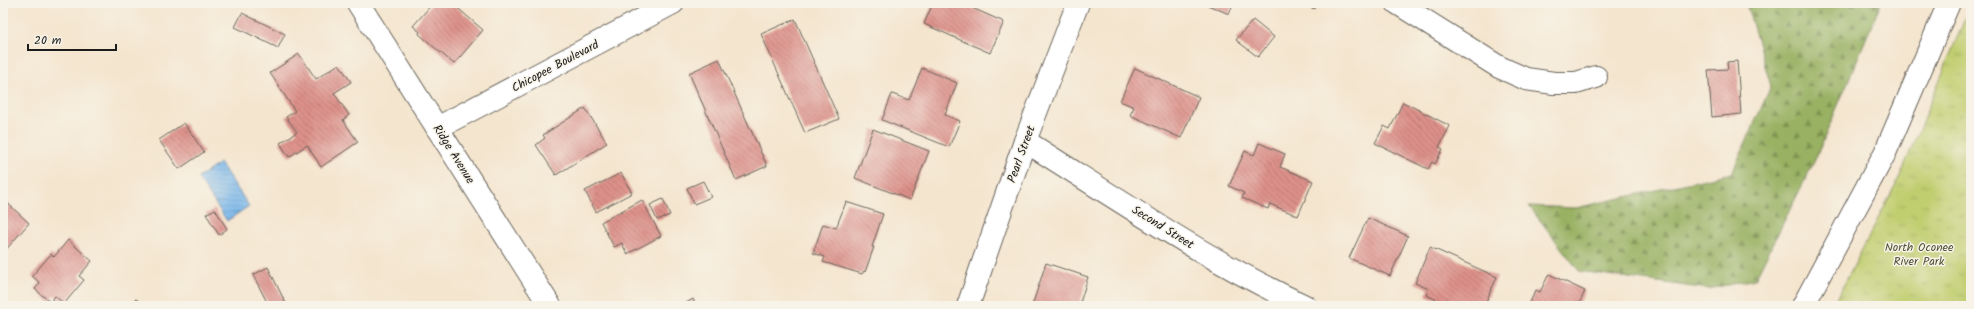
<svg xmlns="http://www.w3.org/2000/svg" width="1974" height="309" font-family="Kalam,sans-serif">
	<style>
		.forest { fill: url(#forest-firs); stroke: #5a663f }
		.park { fill: url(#park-tufts); stroke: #6e7546 }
		.water { fill: url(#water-rules); stroke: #4a6984 }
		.building { fill: url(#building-back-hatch) }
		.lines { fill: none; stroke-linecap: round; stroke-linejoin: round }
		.minor-casing { stroke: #68625a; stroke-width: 24 }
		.tertiary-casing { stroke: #68625a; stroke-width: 24 }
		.minor { stroke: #fff; stroke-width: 22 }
		.tertiary { stroke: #fff; stroke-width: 22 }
		.labels { text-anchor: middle; stroke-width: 3; stroke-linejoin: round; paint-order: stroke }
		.street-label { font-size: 12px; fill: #1c1c1c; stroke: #f7f3e8 }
		.park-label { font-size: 12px; fill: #4e5135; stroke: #f7f3e8 }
	</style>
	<defs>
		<pattern id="forest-firs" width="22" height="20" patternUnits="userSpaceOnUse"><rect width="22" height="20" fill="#98b162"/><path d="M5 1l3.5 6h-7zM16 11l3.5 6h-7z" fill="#7b8f50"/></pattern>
		<pattern id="park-tufts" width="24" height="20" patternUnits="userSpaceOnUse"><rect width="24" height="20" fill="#c1ce6f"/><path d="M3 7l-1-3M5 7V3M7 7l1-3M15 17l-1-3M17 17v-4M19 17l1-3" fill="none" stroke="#a5b060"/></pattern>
		<pattern id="water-rules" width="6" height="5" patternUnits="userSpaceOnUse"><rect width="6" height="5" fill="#77b6eb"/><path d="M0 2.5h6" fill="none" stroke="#669cc9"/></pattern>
		<pattern id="building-back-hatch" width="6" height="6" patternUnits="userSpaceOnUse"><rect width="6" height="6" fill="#dd918a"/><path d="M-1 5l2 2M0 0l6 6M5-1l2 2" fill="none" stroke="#b27670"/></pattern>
	</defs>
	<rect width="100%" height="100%" fill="#f7f3e8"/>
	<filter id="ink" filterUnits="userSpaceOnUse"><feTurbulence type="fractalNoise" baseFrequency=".025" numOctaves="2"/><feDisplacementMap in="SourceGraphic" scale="8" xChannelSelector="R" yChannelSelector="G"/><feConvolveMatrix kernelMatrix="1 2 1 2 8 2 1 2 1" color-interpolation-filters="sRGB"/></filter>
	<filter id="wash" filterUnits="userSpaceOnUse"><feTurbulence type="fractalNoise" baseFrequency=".012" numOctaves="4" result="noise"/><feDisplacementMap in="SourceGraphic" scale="16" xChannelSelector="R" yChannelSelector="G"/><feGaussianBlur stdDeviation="0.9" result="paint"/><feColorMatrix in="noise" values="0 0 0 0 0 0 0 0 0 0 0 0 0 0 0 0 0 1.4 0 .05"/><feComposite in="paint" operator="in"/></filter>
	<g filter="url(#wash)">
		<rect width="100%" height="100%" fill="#f4e5ce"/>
		<path class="forest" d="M 1746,3 L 1881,3 L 1815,160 L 1755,279 L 1708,289 L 1579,271 L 1529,206 L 1576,208 L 1732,173 L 1771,86 Z"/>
		<path class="park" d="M 1971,4 L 1971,306 L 1833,306 L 1900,176 Z"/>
		<path class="water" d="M 220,163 L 249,206 L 227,221 L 198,178 Z"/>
		<g id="blocks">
			<g class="building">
				<path d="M 433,3 L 452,3 L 483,30 L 454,64 L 419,34 L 420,32 L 413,26 Z"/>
				<path d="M 933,3 L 961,3 L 1004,22 L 990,53 L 924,24 Z"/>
				<path d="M 1203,3 L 1234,3 L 1229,14 Z"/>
				<path d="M 1302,3 L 1317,3 L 1314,9 Z"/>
				<path d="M 242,13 L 285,34 L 278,48 L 235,27 Z"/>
				<path d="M 795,19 L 839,119 L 805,133 L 761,34 Z"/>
				<path d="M 1253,20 L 1274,37 L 1258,57 L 1236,40 Z"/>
				<path d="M 299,54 L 316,79 L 339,64 L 351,82 L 334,93 L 349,115 L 343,120 L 358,142 L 321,167 L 307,145 L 289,157 L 280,143 L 297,132 L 286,117 L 295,111 L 270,73 Z"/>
				<path d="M 719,59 L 767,166 L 736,180 L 689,73 Z"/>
				<path d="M 1737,61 L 1741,114 L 1712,117 L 1708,70 L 1728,69 L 1727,62 Z"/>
				<path d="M 922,68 L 957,83 L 945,115 L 960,121 L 949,147 L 882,120 L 892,94 L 909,100 Z"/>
				<path d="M 1135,68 L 1199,97 L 1181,138 L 1130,115 L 1134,107 L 1120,101 Z"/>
				<path d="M 1403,102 L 1450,126 L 1439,147 L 1443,149 L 1435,164 L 1432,162 L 1428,169 L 1375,143 L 1384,126 L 1390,129 Z"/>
				<path d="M 585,108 L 607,143 L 556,175 L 536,145 L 545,138 L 543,135 Z"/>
				<path d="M 184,123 L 204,152 L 179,169 L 159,140 Z"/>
				<path d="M 873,129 L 929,151 L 910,200 L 855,178 Z"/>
				<path d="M 1259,143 L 1285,154 L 1280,167 L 1313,181 L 1298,216 L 1270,204 L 1268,209 L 1242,198 L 1244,193 L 1229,186 L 1245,151 L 1254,155 Z"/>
				<path d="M 621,173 L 632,193 L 596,212 L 585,191 Z"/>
				<path d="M 703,181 L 711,197 L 694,204 L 687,188 Z"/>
				<path d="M 3,199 L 29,223 L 4,252 L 3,251 Z"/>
				<path d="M 663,199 L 670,215 L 657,220 L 650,205 Z"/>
				<path d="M 642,200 L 661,236 L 627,254 L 622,243 L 614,247 L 601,222 Z"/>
				<path d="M 846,202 L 883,214 L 872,247 L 874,247 L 865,272 L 864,271 L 862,274 L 823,262 L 825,257 L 813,253 L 823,224 L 836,228 Z"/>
				<path d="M 215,209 L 227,229 L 219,235 L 206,214 Z"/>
				<path d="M 1368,218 L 1408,236 L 1390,276 L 1349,258 Z"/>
				<path d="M 68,240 L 92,261 L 79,276 L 84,280 L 64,304 L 55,296 L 50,302 L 35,289 L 40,283 L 32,276 L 51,254 L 54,257 Z"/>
				<path d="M 1430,247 L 1497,277 L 1484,306 L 1467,306 L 1455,301 L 1451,306 L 1426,295 L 1429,289 L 1415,283 Z"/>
				<path d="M 1046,263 L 1088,277 L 1079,306 L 1032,306 Z"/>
				<path d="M 268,267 L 287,306 L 269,306 L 253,275 Z"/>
				<path d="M 1549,274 L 1585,291 L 1578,306 L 1528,306 L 1536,290 L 1540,292 Z"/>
				<path d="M 136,299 L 145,306 L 130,306 Z"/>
				<path d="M 693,299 L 696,306 L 681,306 Z"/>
			</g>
		</g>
	</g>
	<g filter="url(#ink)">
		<use href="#blocks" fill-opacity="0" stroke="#68625a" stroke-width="1"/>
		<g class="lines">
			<defs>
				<g id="minor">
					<path d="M 358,3 L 550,306"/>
					<path d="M 1397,3 L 1499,67 L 1526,79 L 1554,83 L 1576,83 L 1596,77"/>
					<path d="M 437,128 L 673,3"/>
					<path d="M 1025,141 C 1116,198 1208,261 1305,306"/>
					<path d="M 968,306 L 1025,141 L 1078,3"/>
				</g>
				<path id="tertiary" d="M 1803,306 L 1885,153 L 1949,3"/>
			</defs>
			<use href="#minor" class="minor-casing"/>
			<use href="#tertiary" class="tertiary-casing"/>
			<use href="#minor" class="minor"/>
			<use href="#tertiary" class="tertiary"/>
		</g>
	</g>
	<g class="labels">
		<g class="street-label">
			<text transform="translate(555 66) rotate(-28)" y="4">Chicopee Boulevard</text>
			<text transform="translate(454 154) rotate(58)" y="4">Ridge Avenue</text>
			<text transform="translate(1021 154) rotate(-70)" y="4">Pearl Street</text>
			<text transform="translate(1163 227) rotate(32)" y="4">Second Street</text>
		</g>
		<g class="park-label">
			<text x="1919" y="251">North Oconee<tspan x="1919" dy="14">River Park</tspan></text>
		</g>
	</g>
	<rect width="1974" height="309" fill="none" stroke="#f7f3e8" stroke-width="16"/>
	<path d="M28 44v6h88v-6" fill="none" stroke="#1c1c1c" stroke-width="2"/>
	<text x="34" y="44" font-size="12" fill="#1c1c1c" stroke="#f7f3e8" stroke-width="3" paint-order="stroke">20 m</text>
</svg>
